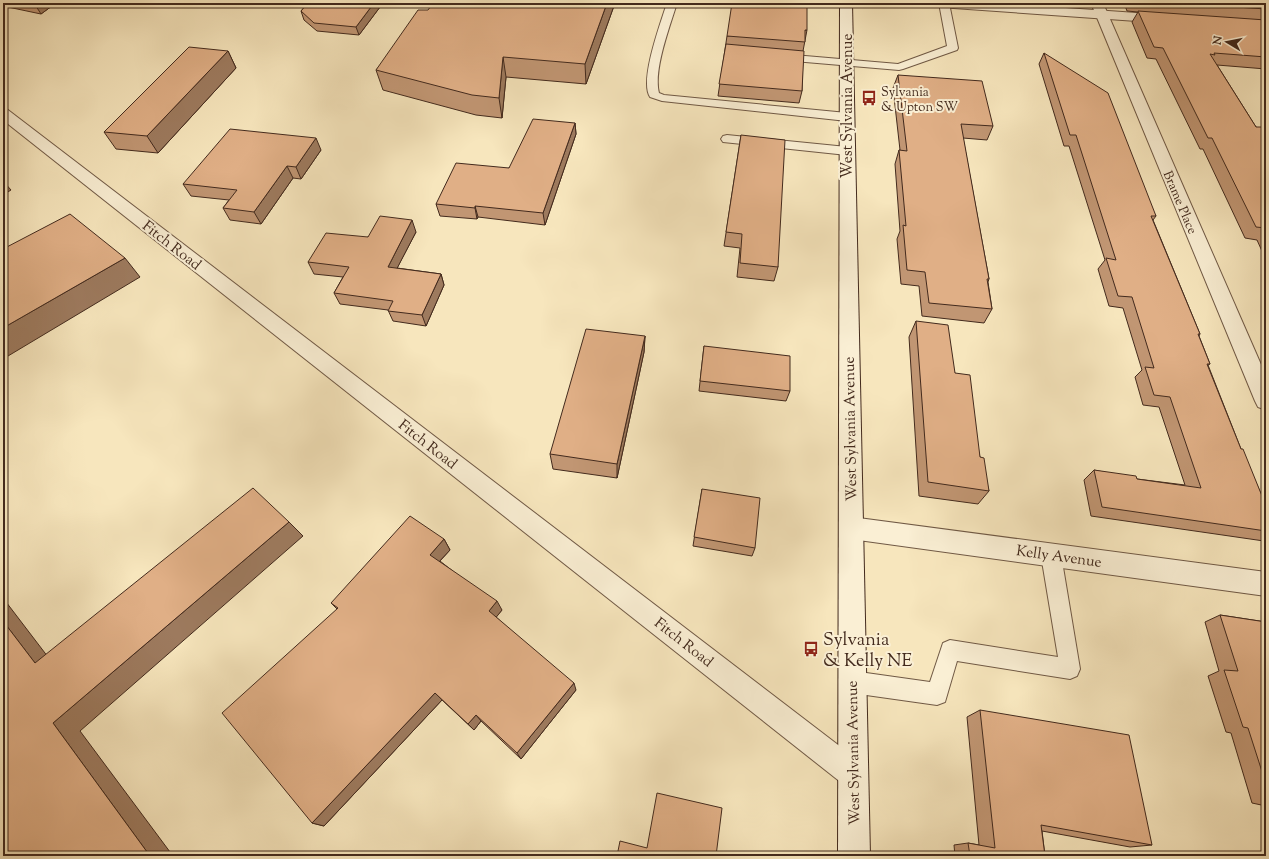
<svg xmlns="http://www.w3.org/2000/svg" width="1269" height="859" font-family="'Sorts Mill Goudy',serif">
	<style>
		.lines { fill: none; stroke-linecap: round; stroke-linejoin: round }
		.service-casing { stroke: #705945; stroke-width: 2 }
		.minor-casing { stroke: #705945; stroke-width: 2 }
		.tertiary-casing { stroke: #705945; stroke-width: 2 }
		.secondary-casing { stroke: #432a1d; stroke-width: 2 }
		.service { fill: #faefd4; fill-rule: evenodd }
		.minor { fill: #faefd4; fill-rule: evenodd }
		.tertiary { fill: #faefd4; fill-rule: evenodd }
		.secondary { fill: #faefd4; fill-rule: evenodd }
		.wall { fill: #c19673; stroke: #432a1d }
		.shaded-wall { fill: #9d7a5e; stroke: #432a1d }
		.building { fill: #e0af86; stroke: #432a1d }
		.labels { text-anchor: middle; stroke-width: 4; stroke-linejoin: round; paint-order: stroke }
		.far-poi-label { font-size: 13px; fill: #432a1d; stroke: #faefd4; text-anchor: start }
		.far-street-label { font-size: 13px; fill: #432a1d; stroke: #faefd4 }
		.street-label { font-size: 15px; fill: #432a1d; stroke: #faefd4 }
		.near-poi-label { font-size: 18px; fill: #432a1d; stroke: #faefd4; text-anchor: start }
	</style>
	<rect width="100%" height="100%" fill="#f7e6bd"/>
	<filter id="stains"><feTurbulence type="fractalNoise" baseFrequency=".005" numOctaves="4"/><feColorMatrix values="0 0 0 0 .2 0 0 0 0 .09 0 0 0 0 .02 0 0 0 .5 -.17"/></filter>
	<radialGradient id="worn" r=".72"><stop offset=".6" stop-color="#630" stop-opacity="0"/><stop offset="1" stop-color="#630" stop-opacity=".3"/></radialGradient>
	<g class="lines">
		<defs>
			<g id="service">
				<path d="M 667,3 L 677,3 C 670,26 653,70 659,93 L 664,95 L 847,113 L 851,114 L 853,117 L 851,120 L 847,121 L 662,101 L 650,97 C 639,81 661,22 667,3 Z"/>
				<path d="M 939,3 L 949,3 L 958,48 L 957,50 L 903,69 L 899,70 L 782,60 L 777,57 L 782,54 L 898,64 L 947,46 Z"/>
				<path d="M 727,135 L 847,147 L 851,148 L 853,151 L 851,154 L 847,155 L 723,142 L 721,139 L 723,136 Z"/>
				<path d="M 1051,546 L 1058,549 L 1061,555 L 1080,669 L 1077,676 L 1070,679 L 957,661 L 945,702 L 937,705 L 852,693 L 845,689 L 841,682 L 845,675 L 852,671 L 930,682 L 943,643 L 950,640 L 1058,657 L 1041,555 L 1044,549 Z"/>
			</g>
			<g id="minor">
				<path d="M 1091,3 L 1103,3 L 1266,376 L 1266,410 L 1258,407 L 1255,401 Z"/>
				<path d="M 3,108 L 8,110 L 863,764 L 868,774 L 863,784 L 853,789 L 843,784 L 3,120 Z"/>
				<path d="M 851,517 L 1266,572 L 1266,596 L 851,539 L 842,536 L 839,528 L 842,520 Z"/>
			</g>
			<path id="tertiary" d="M 933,3 L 994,3 L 1165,15 L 1170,16 L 1172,19 L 1170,22 L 1165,23 L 939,7 L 934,6 Z"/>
			<path id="secondary" d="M 840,3 L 852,3 L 870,856 L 838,856 Z"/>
		</defs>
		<use href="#service" class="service-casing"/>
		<use href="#minor" class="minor-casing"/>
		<use href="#tertiary" class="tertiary-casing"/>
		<use href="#secondary" class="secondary-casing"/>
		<use href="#service" class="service"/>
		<use href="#minor" class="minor"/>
		<use href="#tertiary" class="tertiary"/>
		<use href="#secondary" class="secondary"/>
	</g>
	<g class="wall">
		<path d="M 3,3 L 56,3 L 41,14 L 3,6 Z"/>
		<path d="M 308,3 L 383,3 L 359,35 L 317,31 L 304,20 L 301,11 Z"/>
		<path d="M 615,3 L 586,84 L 506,77 L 502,118 L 476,115 L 383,90 L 376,70 L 428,10 Z"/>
		<path d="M 1124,3 L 1266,3 L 1266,69 L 1217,65 L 1256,127 L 1266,133 L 1266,260 L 1257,240 L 1245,238 L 1203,149 L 1200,149 L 1156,59 L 1147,58 L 1132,22 L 1138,12 L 1127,11 Z"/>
		<path d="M 807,30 L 803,51 L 802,91 L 799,103 L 718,96 L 727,36 Z"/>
		<path d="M 228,51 L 236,68 L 158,153 L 116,149 L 104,132 Z"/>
		<path d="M 1044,53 L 1156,216 L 1153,220 L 1200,334 L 1199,336 L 1210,364 L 1208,365 L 1241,449 L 1262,496 L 1266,499 L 1266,540 L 1264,541 L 1091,516 L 1084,480 L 1094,470 L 1137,479 L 1185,485 L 1159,407 L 1143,405 L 1135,377 L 1142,370 L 1123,308 L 1109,306 L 1098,269 L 1105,260 L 1069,146 L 1064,146 L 1039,64 Z"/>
		<path d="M 898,75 L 993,126 L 987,140 L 963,138 L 989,279 L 988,282 L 992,309 L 984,323 L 922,316 L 919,286 L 901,284 L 897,239 L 900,231 L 895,164 L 899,150 L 900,150 L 893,88 Z"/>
		<path d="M 575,123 L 576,134 L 545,225 L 478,217 L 477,219 L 440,216 L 436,204 L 509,168 Z"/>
		<path d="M 741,135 L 778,267 L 774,281 L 737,277 L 740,248 L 724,246 Z"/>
		<path d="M 321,150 L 301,179 L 293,178 L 261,224 L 230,220 L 223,208 L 229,200 L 191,196 L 183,184 Z"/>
		<path d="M 416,232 L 397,268 L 441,274 L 444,285 L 426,326 L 393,321 L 388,310 L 340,304 L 334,293 L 343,277 L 314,274 L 308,262 L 368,237 Z"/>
		<path d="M 916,321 L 955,373 L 980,457 L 989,491 L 978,504 L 919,496 L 909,337 Z"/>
		<path d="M 645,336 L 644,352 L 617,478 L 553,469 L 550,454 Z"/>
		<path d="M 704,346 L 790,391 L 786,401 L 699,391 Z"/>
		<path d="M 702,489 L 755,548 L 752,556 L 693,546 Z"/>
		<path d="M 444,539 L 450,550 L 440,561 L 502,610 L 496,617 L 576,690 L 521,759 L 481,721 L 474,730 L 442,700 L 324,826 L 312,823 L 337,609 L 331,603 Z"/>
		<path d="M 1220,615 L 1266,622 L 1266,806 L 1252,803 L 1231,733 L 1226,732 L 1208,676 L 1219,671 L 1205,622 Z"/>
		<path d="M 980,710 L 1152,845 L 1130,847 L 1042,831 L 1045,856 L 955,856 L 954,845 L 968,843 L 979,845 L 967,717 Z"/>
	</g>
	<g class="shaded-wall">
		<path d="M 34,3 L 56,3 L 41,14 Z"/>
		<path d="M 374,3 L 383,3 L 359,35 L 356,27 Z"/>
		<path d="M 607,3 L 615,3 L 586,84 L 585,64 Z"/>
		<path d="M 228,51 L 236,68 L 158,153 L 147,136 Z"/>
		<path d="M 503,57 L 506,77 L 502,118 L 499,98 Z"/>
		<path d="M 575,123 L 576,134 L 545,225 L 543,213 Z"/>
		<path d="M 316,138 L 321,150 L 301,179 L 296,167 Z"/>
		<path d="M 287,166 L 293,178 L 261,224 L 254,212 Z"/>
		<path d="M 3,181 L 11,190 L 3,195 Z"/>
		<path d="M 475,206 L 478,217 L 477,219 L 475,208 Z"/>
		<path d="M 412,220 L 416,232 L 392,278 L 388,267 Z"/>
		<path d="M 125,258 L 140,277 L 3,359 L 3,328 Z"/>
		<path d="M 441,274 L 444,285 L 426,326 L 422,315 Z"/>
		<path d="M 645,336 L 644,352 L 617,478 L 617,464 Z"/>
		<path d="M 289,522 L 303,536 L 80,731 L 173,856 L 150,856 L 53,723 Z"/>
		<path d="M 444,539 L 450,550 L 436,565 L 430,555 Z"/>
		<path d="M 3,598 L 61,674 L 35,663 L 3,621 Z"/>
		<path d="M 497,601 L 502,610 L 494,620 L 489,611 Z"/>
		<path d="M 574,683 L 576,690 L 521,759 L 517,753 Z"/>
		<path d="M 435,693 L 442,700 L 324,826 L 312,823 Z"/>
		<path d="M 476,715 L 481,721 L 474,730 L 468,724 Z"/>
	</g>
	<g class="building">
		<path d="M 308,3 L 374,3 L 356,27 L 314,23 L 301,11 Z"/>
		<path d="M 433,3 L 607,3 L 585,64 L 503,57 L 499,98 L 472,95 L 376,70 L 418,10 L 428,10 Z"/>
		<path d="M 732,3 L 807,3 L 807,30 L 805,30 L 805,42 L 727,36 Z"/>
		<path d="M 1176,3 L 1266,3 L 1266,9 Z"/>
		<path d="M 1138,11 L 1266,20 L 1266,57 L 1214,53 L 1215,55 L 1210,54 L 1256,127 L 1262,127 L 1266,133 L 1266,228 L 1256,227 L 1212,138 L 1208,138 L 1163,48 L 1154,47 Z"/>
		<path d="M 726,44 L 804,51 L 802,91 L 719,84 Z"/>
		<path d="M 189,47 L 228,51 L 147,136 L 104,132 Z"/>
		<path d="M 1044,53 L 1108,93 L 1156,216 L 1151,216 L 1200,334 L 1198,334 L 1210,364 L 1207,364 L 1241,449 L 1243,449 L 1262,496 L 1265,496 L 1266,499 L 1266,531 L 1102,507 L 1094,470 L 1136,476 L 1137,479 L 1201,488 L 1170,397 L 1154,395 L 1145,367 L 1154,368 L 1132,297 L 1118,296 L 1106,258 L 1116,260 L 1076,135 L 1070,135 Z"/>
		<path d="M 898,75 L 982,81 L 993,126 L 961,124 L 989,279 L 987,279 L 992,309 L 929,303 L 925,272 L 907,270 L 903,225 L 906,226 L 899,150 L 907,151 Z"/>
		<path d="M 533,119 L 575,123 L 543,213 L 475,206 L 475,208 L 436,204 L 456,163 L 509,168 Z"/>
		<path d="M 230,129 L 316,138 L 296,167 L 287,166 L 254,212 L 223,208 L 237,190 L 183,184 Z"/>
		<path d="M 741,135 L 785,140 L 778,267 L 740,263 L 742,234 L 726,232 Z"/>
		<path d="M 70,214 L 125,258 L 3,328 L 3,249 Z"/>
		<path d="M 380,216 L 412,220 L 388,267 L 441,274 L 422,315 L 388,311 L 393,301 L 334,293 L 349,267 L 308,262 L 326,233 L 368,237 Z"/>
		<path d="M 916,321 L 948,325 L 955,373 L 970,375 L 980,457 L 984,458 L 989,491 L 928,482 Z"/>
		<path d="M 586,329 L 645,336 L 617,464 L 550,454 Z"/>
		<path d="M 704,346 L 790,356 L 790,391 L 700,381 Z"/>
		<path d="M 253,488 L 289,522 L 53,723 L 150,856 L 3,856 L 3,621 L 35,663 Z"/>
		<path d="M 702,489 L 760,498 L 755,548 L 694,537 Z"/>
		<path d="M 410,516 L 444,539 L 430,555 L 497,601 L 489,611 L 574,683 L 517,753 L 476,715 L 468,724 L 435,693 L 312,823 L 222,713 L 338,608 L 331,603 Z"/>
		<path d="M 1220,615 L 1266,622 L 1266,784 L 1248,728 L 1243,727 L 1224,670 L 1238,671 Z"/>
		<path d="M 980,710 L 1129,735 L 1152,845 L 1041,825 L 1045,856 L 970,856 L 968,843 L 995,848 Z"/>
		<path d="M 657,793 L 722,808 L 716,856 L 617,856 L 620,841 L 647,848 Z"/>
	</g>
	<defs>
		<symbol id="bus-bare" viewBox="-9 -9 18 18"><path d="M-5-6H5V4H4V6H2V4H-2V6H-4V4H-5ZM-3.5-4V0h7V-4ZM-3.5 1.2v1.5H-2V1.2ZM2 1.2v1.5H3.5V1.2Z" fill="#8f2418" stroke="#faefd4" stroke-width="2.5" paint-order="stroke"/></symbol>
	</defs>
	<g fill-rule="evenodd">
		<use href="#bus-bare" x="858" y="87" width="22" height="22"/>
		<use href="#bus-bare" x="800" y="638" width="22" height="22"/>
	</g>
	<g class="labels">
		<g class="far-poi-label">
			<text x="881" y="96">Sylvania<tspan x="881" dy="15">&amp; Upton SW</tspan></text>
		</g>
		<g class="far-street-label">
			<text transform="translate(1181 202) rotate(67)" y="5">Brame Place</text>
		</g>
		<g class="street-label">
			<text transform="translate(847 106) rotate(-90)" y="5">West Sylvania Avenue</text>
			<text transform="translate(172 245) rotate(38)" y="5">Fitch Road</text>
			<text transform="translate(850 429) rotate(-91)" y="5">West Sylvania Avenue</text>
			<text transform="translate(428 444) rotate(38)" y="5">Fitch Road</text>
			<text transform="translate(1059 556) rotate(8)" y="5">Kelly Avenue</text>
			<text transform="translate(684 642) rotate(38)" y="5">Fitch Road</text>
			<text transform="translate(853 753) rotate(-91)" y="5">West Sylvania Avenue</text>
		</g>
		<g class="near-poi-label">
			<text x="823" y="645">Sylvania<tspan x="823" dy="21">&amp; Kelly NE</tspan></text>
		</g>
	</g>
	<rect width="1269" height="859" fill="none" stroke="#f7e6bd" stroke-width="16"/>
	<rect x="4" y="4" width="1261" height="851" fill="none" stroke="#432a1d" stroke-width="2"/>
	<rect x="8" y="8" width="1253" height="843" fill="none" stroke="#432a1d"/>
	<g transform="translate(1227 42) rotate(280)" stroke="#faefd4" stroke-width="3" paint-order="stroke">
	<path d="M0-3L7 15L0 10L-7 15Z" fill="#432a1d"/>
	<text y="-6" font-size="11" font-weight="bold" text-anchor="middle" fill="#432a1d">N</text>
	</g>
	<rect width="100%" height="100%" filter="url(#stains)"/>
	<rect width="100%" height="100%" fill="url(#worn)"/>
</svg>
